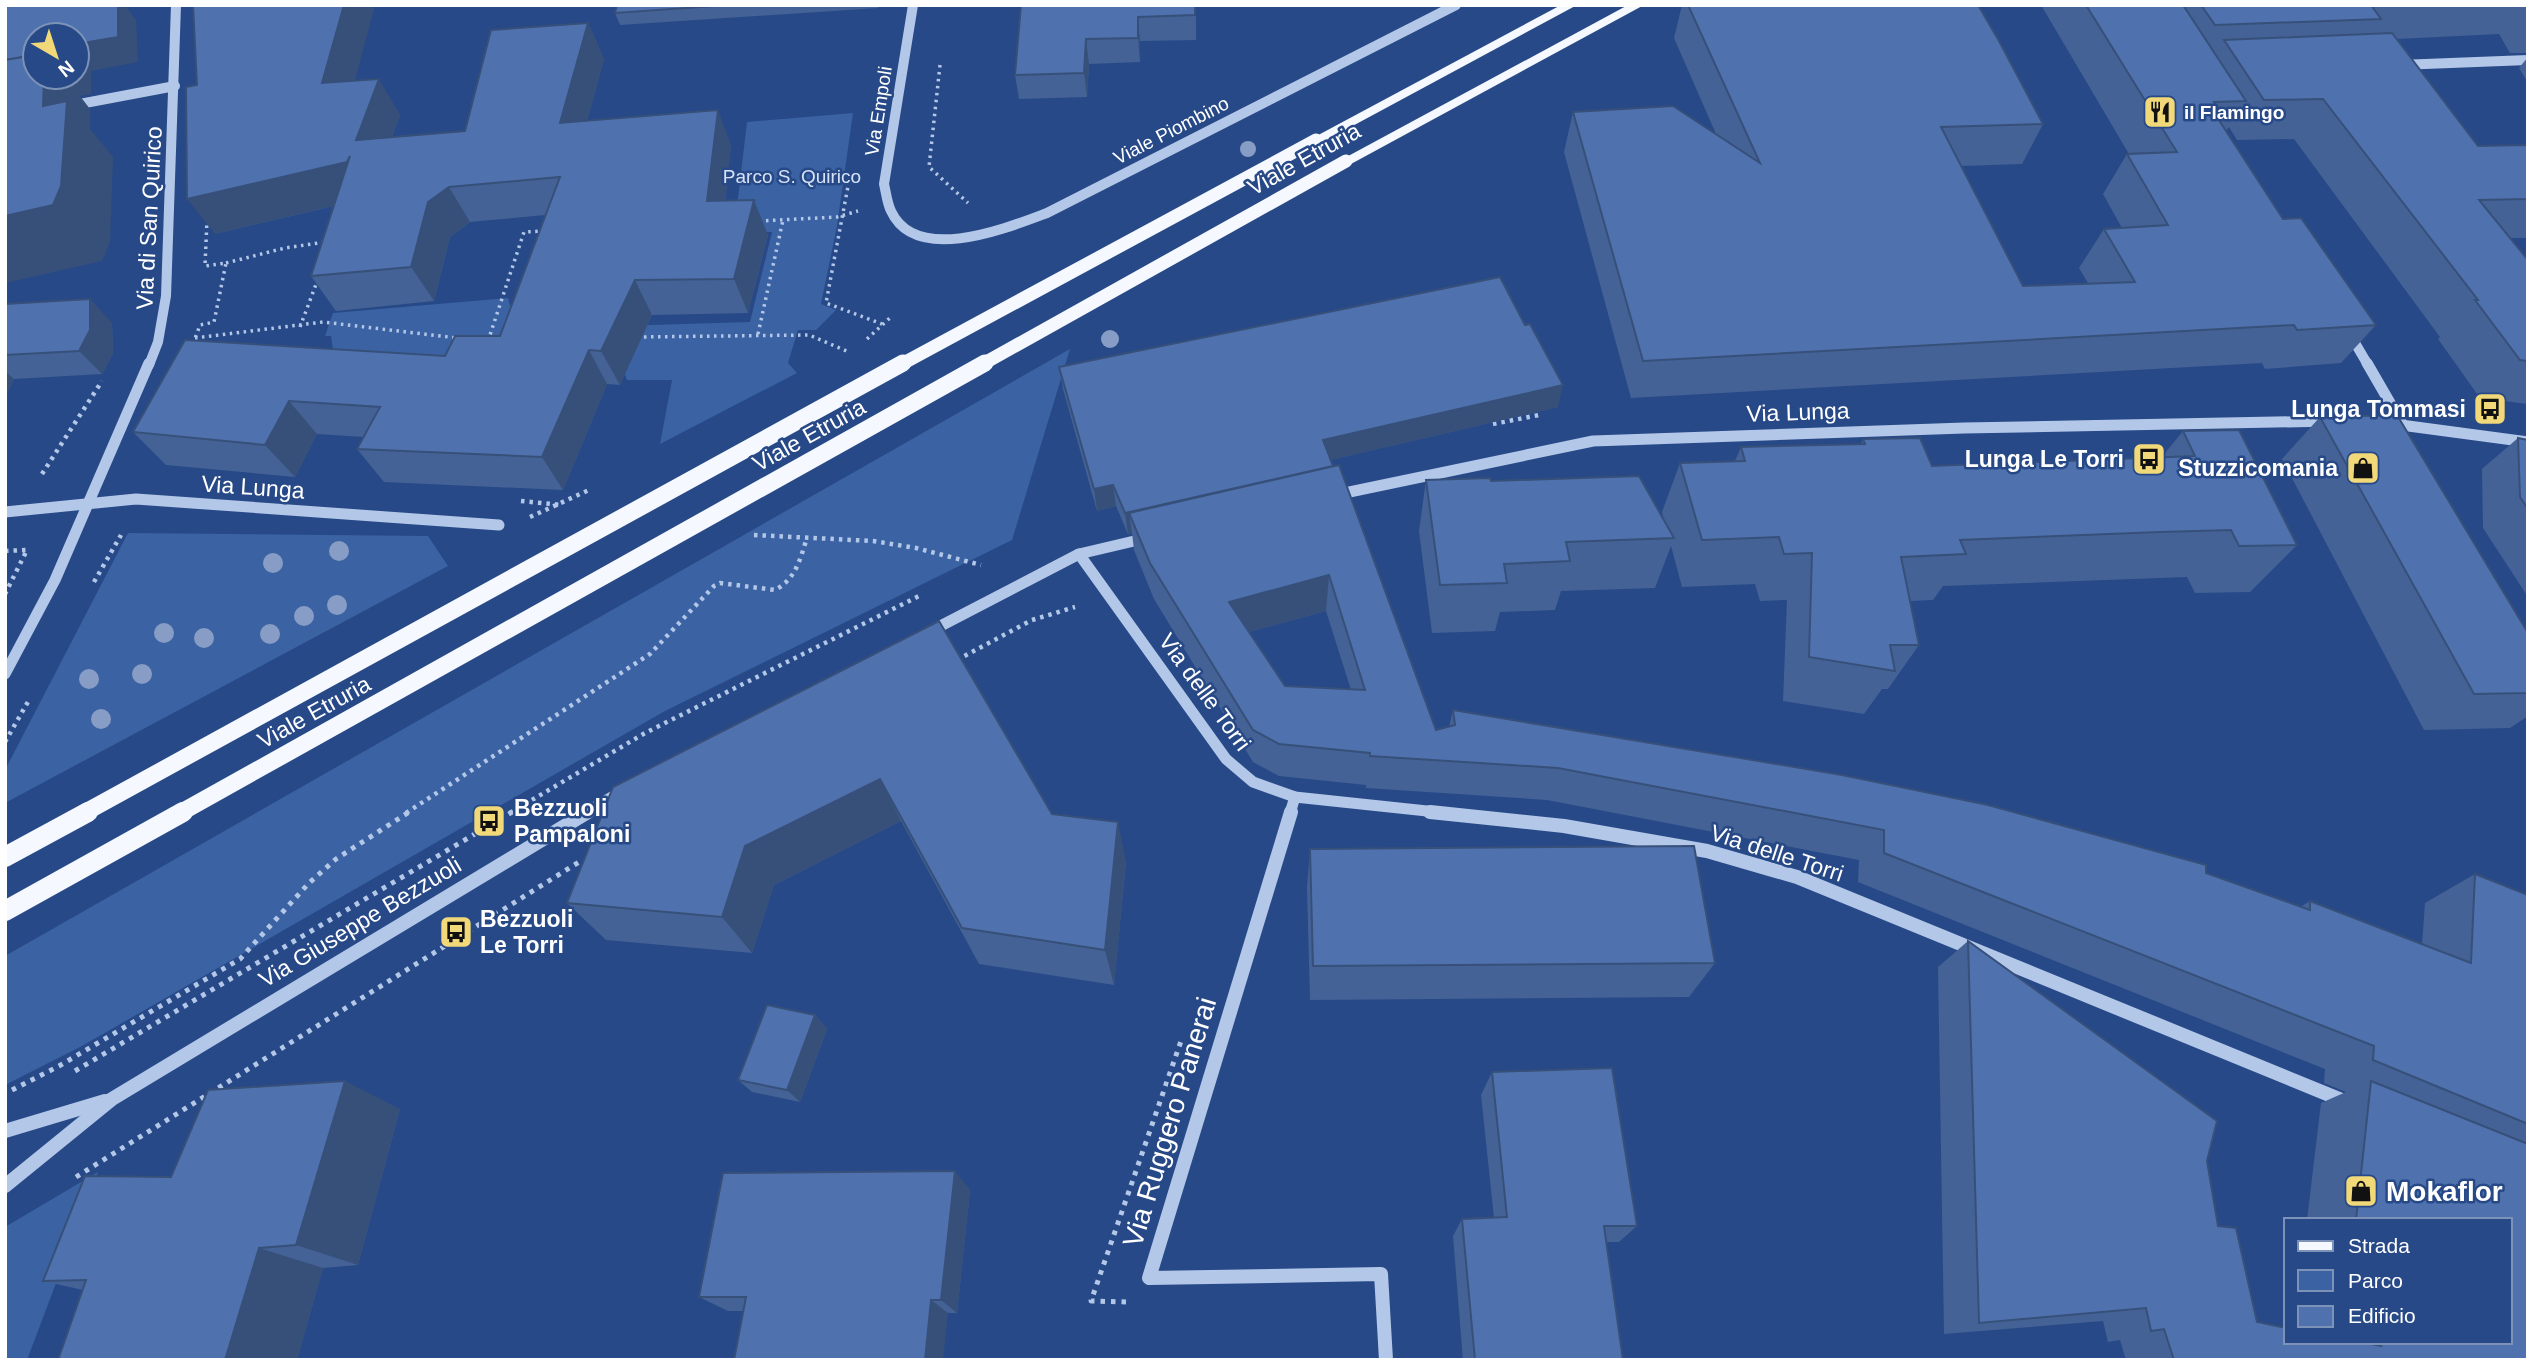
<svg xmlns="http://www.w3.org/2000/svg" width="2533" height="1365" font-family="Helvetica,sans-serif">
	<style>
		.green { fill: #3b62a3 }
		.lines { fill: none; stroke-linecap: round; stroke-linejoin: round }
		.path-far2 { stroke: #b3c7e8; stroke-width: 3.5; stroke-dasharray: 2.5 4.5; stroke-linecap: butt }
		.path-far1 { stroke: #b3c7e8; stroke-width: 4.5; stroke-dasharray: 3.5 5; stroke-linecap: butt }
		.path { stroke: #b3c7e8; stroke-width: 5; stroke-dasharray: 4.5 6; stroke-linecap: butt }
		.minor-far2 { stroke: #b3c7e8; stroke-width: 10 }
		.minor-far1 { stroke: #b3c7e8; stroke-width: 11 }
		.minor { stroke: #b3c7e8; stroke-width: 14 }
		.major { fill: #f5f8fe; fill-rule: evenodd }
		.major-bridge-far2 { stroke: #f5f8fe; stroke-width: 13 }
		.major-bridge-far1 { stroke: #f5f8fe; stroke-width: 17 }
		.major-bridge { stroke: #f5f8fe; stroke-width: 20 }
		.tree { fill: #879dc5 }
		.wall { fill: #446296; fill-rule: evenodd }
		.shaded-wall { fill: #37507a }
		.building { fill: #4f72af; stroke: #37507a; stroke-width: 2; fill-rule: evenodd }
		.labels { text-anchor: middle; stroke-width: 5; stroke-linejoin: round; paint-order: stroke }
		.far-street-label { font-size: 19px; fill: #fff; stroke: #274987 }
		.far-poi-label { font-size: 19px; font-weight: bold; fill: #fff; stroke: #274987; text-anchor: start }
		.far-park-label { font-size: 19px; fill: #d6e2f7; stroke: #274987 }
		.street-label { font-size: 23px; fill: #fff; stroke: #274987 }
		.poi-label { font-size: 23px; font-weight: bold; fill: #fff; stroke: #274987; text-anchor: end }
		.near-street-label { font-size: 28px; fill: #fff; stroke: #274987 }
		.near-poi-label { font-size: 28px; font-weight: bold; fill: #fff; stroke: #274987; text-anchor: start }
	</style>
	<rect width="100%" height="100%" fill="#274987"/>
	<g class="green">
		<path d="M 853,113 L 837,226 L 821,304 L 836,310 L 816,330 L 798,330 L 788,363 L 797,373 L 660,444 L 672,380 L 627,380 L 625,374 L 536,368 L 335,366 L 331,336 L 325,336 L 333,313 L 508,298 L 516,329 L 750,322 L 772,232 L 734,232 L 747,122 Z"/>
		<path d="M 1070,349 L 1012,540 L 665,711 L 82,1046 L 5,1085 L 5,956 Z"/>
		<path d="M 128,533 L 428,536 L 448,566 L 5,803 L 5,770 Z"/>
		<path d="M 98,1172 L 27,1360 L 5,1360 L 5,1227 Z"/>
	</g>
	<g class="lines">
		<g class="path-far2">
			<path d="M 940,65 L 929,167 L 968,203"/>
			<path d="M 849,181 L 826,303 L 882,324"/>
			<path d="M 759,221 L 837,217 L 858,211"/>
			<path d="M 226,263 L 285,248 L 325,242"/>
			<path d="M 300,327 L 318,279"/>
			<path d="M 758,334 L 783,220"/>
			<path d="M 637,337 L 809,335 L 849,352"/>
			<path d="M 195,338 L 323,322 L 457,338"/>
			<path d="M 867,339 L 892,316"/>
			<path d="M 488,341 L 524,232 L 544,231"/>
			<path d="M 193,344 L 200,325 L 214,322 L 226,263 L 205,266 L 207,220"/>
		</g>
		<g class="path-far1">
			<path d="M 1493,424 L 1539,415"/>
			<path d="M 42,474 L 102,381"/>
			<path d="M 521,501 L 562,505"/>
			<path d="M 530,517 L 589,490"/>
			<path d="M 754,535 L 873,541 L 916,548 L 981,565"/>
			<path d="M 5,551 L 27,550 L 5,594"/>
			<path d="M 94,582 L 121,535"/>
			<path d="M 957,660 L 1032,620 L 1075,607"/>
			<path d="M 5,742 L 29,700"/>
			<path d="M 406,813 L 650,654 L 714,586 L 720,583 L 775,590 C 796,579 800,559 807,538"/>
			<path d="M 510,813 L 645,733 L 921,595"/>
		</g>
		<g class="path">
			<path d="M 75,1071 L 512,812"/>
			<path d="M 12,1090 L 59,1066 L 240,959 L 309,883 L 336,859 L 409,812"/>
			<path d="M 76,1177 L 579,862"/>
			<path d="M 1126,1302 L 1091,1301 L 1181,1041"/>
		</g>
		<g class="minor-far2">
			<path d="M 913,5 L 884,184 C 886,192 887,203 891,211 C 916,265 1007,228 1047,213 L 1456,5"/>
			<path d="M 2399,65 L 2528,60"/>
			<path d="M 69,106 L 175,86"/>
			<path d="M 2348,331 L 2368,365"/>
			<path d="M 149,365 L 158,342 L 166,296 L 176,5"/>
		</g>
		<g class="minor-far1">
			<path d="M 2367,363 L 2404,427"/>
			<path d="M 2386,423 L 2528,442"/>
			<path d="M 1335,495 L 1593,441 L 1964,428 L 2333,421"/>
			<path d="M 5,512 L 136,499 L 499,525"/>
			<path d="M 1079,554 L 1226,759 L 1253,782 L 1295,797 L 1446,813"/>
			<path d="M 927,633 L 1079,554 L 1147,538"/>
			<path d="M 5,674 L 55,580 L 149,363"/>
			<path d="M 585,813 L 622,791"/>
			<path d="M 1290,813 L 1295,797"/>
		</g>
		<g class="minor">
			<path d="M 1291,812 L 1149,1278 L 1381,1274 L 1386,1360"/>
			<path d="M 1430,812 L 1564,826 L 1707,851 L 1797,877 L 2349,1103"/>
			<path d="M 5,1131 L 105,1101"/>
			<path d="M 5,1186 L 112,1099 L 588,812"/>
		</g>
		<g class="major">
			<path d="M 1561,5 L 1577,5 L 1321,143 L 1311,143 L 1309,140 Z"/>
			<path d="M 1628,5 L 1644,5 L 1351,164 L 1341,164 L 1339,161 Z"/>
		</g>
		<g class="major-bridge-far2">
			<path d="M 900,365 L 1316,140"/>
			<path d="M 981,365 L 1346,161"/>
		</g>
		<g class="major-bridge-far1">
			<path d="M 84,813 L 903,363"/>
			<path d="M 180,813 L 985,363"/>
		</g>
		<g class="major-bridge">
			<path d="M 5,857 L 88,812"/>
			<path d="M 5,911 L 183,812"/>
		</g>
	</g>
	<g class="tree">
		<circle cx="1248" cy="149" r="8"/>
		<circle cx="1110" cy="339" r="9"/>
		<circle cx="339" cy="551" r="10"/>
		<circle cx="273" cy="563" r="10"/>
		<circle cx="337" cy="605" r="10"/>
		<circle cx="304" cy="616" r="10"/>
		<circle cx="164" cy="633" r="10"/>
		<circle cx="270" cy="634" r="10"/>
		<circle cx="204" cy="638" r="10"/>
		<circle cx="142" cy="674" r="10"/>
		<circle cx="89" cy="679" r="10"/>
		<circle cx="101" cy="719" r="10"/>
	</g>
	<g class="wall">
		<path d="M 617,5 L 879,5 L 878,8 L 620,25 L 615,13 Z"/>
		<path d="M 1021,5 L 1248,5 L 1196,7 L 1196,40 L 1140,41 L 1140,62 L 1089,64 L 1087,97 L 1019,99 L 1015,75 Z"/>
		<path d="M 1682,5 L 1978,5 L 2043,124 L 2022,164 L 1961,166 L 2023,286 L 2088,283 L 2079,268 L 2104,229 L 2122,228 L 2103,194 L 2127,154 L 2129,154 L 2041,5 L 2528,5 L 2528,53 L 2510,53 L 2499,34 L 2397,39 L 2478,146 L 2528,145 L 2528,238 L 2510,238 L 2528,260 L 2528,404 L 2480,398 L 2438,339 L 2440,337 L 2294,139 L 2237,140 L 2229,127 L 2226,131 L 2283,219 L 2376,325 L 2341,363 L 2265,369 L 2262,363 L 1631,398 L 1564,152 L 1573,112 L 1716,134 L 1674,38 Z"/>
		<path d="M 588,23 L 604,59 L 587,121 L 731,145 L 725,201 L 768,235 L 748,313 L 652,315 L 620,385 L 607,384 L 563,490 L 384,482 L 357,449 L 364,437 L 317,434 L 295,477 L 166,465 L 133,432 L 445,356 L 500,336 L 545,215 L 470,222 L 450,237 L 434,301 L 336,311 L 311,276 L 334,206 L 215,234 L 197,85 L 355,81 L 400,115 L 392,137 L 465,131 Z"/>
		<path d="M 2528,57 L 2528,83 L 2519,68 Z"/>
		<path d="M 5,304 L 112,323 L 113,353 L 102,374 L 14,379 L 5,397 Z"/>
		<path d="M 1059,367 L 1558,407 L 1330,460 L 1436,730 L 1449,727 L 1453,710 L 2206,873 L 2300,907 L 2310,901 L 2422,944 L 2425,903 L 2475,874 L 2528,895 L 2528,1360 L 2126,1360 L 2120,1340 L 2108,1342 L 2103,1321 L 1944,1334 L 1938,967 L 1968,941 L 2207,1161 L 2218,1226 L 2257,1322 L 2286,1342 L 2510,1342 L 2510,1220 L 2307,1220 L 2321,1103 L 2346,1092 L 2324,1083 L 2325,1069 L 1858,882 L 1859,860 L 1547,800 L 1366,788 L 1366,785 L 1279,776 L 1253,762 L 1154,599 L 1134,550 L 1132,533 L 1128,534 L 1116,506 L 1097,511 L 1063,389 ZM 1326,611 L 1351,690 L 1285,686 L 1249,632 Z"/>
		<path d="M 2320,417 L 2528,633 L 2528,716 L 2510,728 L 2424,730 L 2282,459 Z"/>
		<path d="M 2183,431 L 2297,545 L 2250,592 L 2195,593 L 2187,577 L 1943,586 L 1933,600 L 1910,601 L 1919,645 L 1888,689 L 1882,689 L 1864,714 L 1783,701 L 1787,600 L 1760,601 L 1755,584 L 1682,587 L 1671,546 L 1655,588 L 1561,591 L 1555,610 L 1500,612 L 1495,631 L 1432,633 L 1419,531 L 1426,480 L 1491,481 L 1664,521 L 1662,512 L 1680,463 L 1735,461 L 1741,447 L 1861,444 L 1863,439 L 1932,466 L 2161,458 Z"/>
		<path d="M 2518,438 L 2528,440 L 2528,597 L 2483,528 L 2482,469 Z"/>
		<path d="M 939,621 L 1052,814 L 1126,862 L 1114,985 L 979,964 L 901,821 L 774,885 L 752,953 L 606,940 L 567,903 Z"/>
		<path d="M 1310,849 L 1715,963 L 1689,997 L 1310,1000 L 1307,888 Z"/>
		<path d="M 815,1015 L 827,1029 L 800,1102 L 752,1092 L 738,1080 Z"/>
		<path d="M 1492,1072 L 1637,1226 L 1619,1242 L 1606,1242 L 1623,1360 L 1463,1360 L 1453,1236 L 1462,1219 L 1494,1218 L 1481,1095 Z"/>
		<path d="M 400,1109 L 358,1265 L 323,1268 L 297,1360 L 58,1360 L 83,1290 L 43,1281 Z"/>
		<path d="M 970,1190 L 957,1313 L 728,1311 L 699,1297 Z"/>
	</g>
	<g class="shaded-wall">
		<path d="M 118,5 L 125,5 L 136,20 L 138,62 L 91,71 L 91,94 L 80,96 L 90,109 L 90,129 L 113,157 L 110,242 L 102,261 L 5,283 L 5,216 L 43,106 L 35,77 L 77,77 L 77,44 Z"/>
		<path d="M 344,5 L 375,5 L 345,118 L 322,83 Z"/>
		<path d="M 1138,17 L 1140,41 L 1140,62 L 1138,38 Z"/>
		<path d="M 588,23 L 604,59 L 577,158 L 560,123 Z"/>
		<path d="M 1086,39 L 1089,64 L 1087,97 L 1084,73 Z"/>
		<path d="M 379,79 L 400,115 L 378,175 L 356,140 Z"/>
		<path d="M 718,110 L 731,145 L 722,236 L 707,201 Z"/>
		<path d="M 347,162 L 371,197 L 215,234 L 187,199 Z"/>
		<path d="M 449,187 L 470,222 L 450,237 L 434,301 L 411,267 L 428,202 Z"/>
		<path d="M 754,200 L 768,235 L 748,313 L 734,279 Z"/>
		<path d="M 635,280 L 652,315 L 620,385 L 601,351 Z"/>
		<path d="M 90,299 L 112,323 L 113,353 L 102,374 L 79,351 Z"/>
		<path d="M 589,350 L 607,384 L 563,490 L 542,457 Z"/>
		<path d="M 5,371 L 14,379 L 5,397 Z"/>
		<path d="M 1563,385 L 1558,407 L 1322,462 L 1323,440 Z"/>
		<path d="M 289,401 L 317,434 L 295,477 L 265,445 Z"/>
		<path d="M 1113,485 L 1116,506 L 1097,511 L 1094,489 Z"/>
		<path d="M 1125,513 L 1129,513 L 1132,533 L 1128,534 Z"/>
		<path d="M 1329,575 L 1326,611 L 1230,637 L 1229,602 Z"/>
		<path d="M 880,779 L 901,821 L 774,885 L 752,953 L 722,917 L 745,846 Z"/>
		<path d="M 1118,822 L 1126,862 L 1114,985 L 1105,950 Z"/>
		<path d="M 815,1015 L 827,1029 L 800,1102 L 787,1090 Z"/>
		<path d="M 345,1081 L 400,1109 L 358,1265 L 296,1245 Z"/>
		<path d="M 955,1171 L 970,1190 L 957,1313 L 941,1300 Z"/>
		<path d="M 259,1248 L 323,1268 L 297,1360 L 225,1360 Z"/>
		<path d="M 931,1300 L 948,1313 L 943,1360 L 925,1360 Z"/>
	</g>
	<g class="building">
		<path d="M 5,5 L 118,5 L 118,37 L 77,44 L 77,35 L 35,35 L 35,55 L 5,60 Z"/>
		<path d="M 193,5 L 344,5 L 322,83 L 379,79 L 356,140 L 465,131 L 491,30 L 588,23 L 560,123 L 718,110 L 707,201 L 754,200 L 734,279 L 635,280 L 601,351 L 589,350 L 542,457 L 357,449 L 380,407 L 289,401 L 265,445 L 133,432 L 185,340 L 445,356 L 455,336 L 500,336 L 560,177 L 449,187 L 428,202 L 411,267 L 311,276 L 350,156 L 347,162 L 187,199 L 186,87 L 197,85 Z"/>
		<path d="M 617,5 L 729,5 L 615,13 Z"/>
		<path d="M 1021,5 L 1195,5 L 1195,15 L 1138,17 L 1138,38 L 1086,39 L 1084,73 L 1015,75 Z"/>
		<path d="M 1688,5 L 1978,5 L 1999,41 L 2043,124 L 1941,127 L 2023,286 L 2135,282 L 2104,229 L 2168,225 L 2127,154 L 2177,152 L 2086,5 L 2183,5 L 2246,101 L 2214,102 L 2222,113 L 2215,114 L 2283,219 L 2301,218 L 2376,325 L 2297,330 L 2294,325 L 1643,361 L 1573,112 L 1673,106 L 1760,163 Z"/>
		<path d="M 2201,5 L 2371,5 L 2381,19 L 2215,25 Z"/>
		<path d="M 2392,33 L 2478,146 L 2528,145 L 2528,199 L 2479,200 L 2528,260 L 2528,361 L 2520,360 L 2475,300 L 2478,300 L 2323,99 L 2264,100 L 2224,40 Z"/>
		<path d="M 35,55 L 35,77 L 44,77 L 43,106 L 67,101 L 61,186 L 53,205 L 5,216 L 5,60 Z"/>
		<path d="M 1500,277 L 1525,325 L 1530,324 L 1563,385 L 1323,440 L 1333,466 L 1125,513 L 1113,485 L 1094,489 L 1059,367 Z"/>
		<path d="M 90,299 L 90,330 L 79,351 L 5,355 L 5,304 Z"/>
		<path d="M 2397,415 L 2528,633 L 2528,693 L 2474,694 L 2320,417 Z"/>
		<path d="M 2239,430 L 2297,545 L 2239,546 L 2231,530 L 2160,532 L 1960,540 L 1966,554 L 1901,557 L 1919,645 L 1890,645 L 1895,671 L 1809,657 L 1812,553 L 1784,554 L 1779,537 L 1702,540 L 1680,463 L 1745,461 L 1741,447 L 1865,444 L 1863,439 L 1920,438 L 1932,466 L 2195,456 L 2183,431 Z"/>
		<path d="M 2518,438 L 2528,440 L 2528,509 L 2520,497 Z"/>
		<path d="M 1339,465 L 1436,730 L 1455,725 L 1453,710 L 1842,775 L 1988,805 L 2206,865 L 2206,873 L 2310,910 L 2310,901 L 2471,963 L 2475,874 L 2528,895 L 2528,1124 L 2373,1060 L 2374,1046 L 1884,853 L 1884,830 L 1558,768 L 1370,756 L 1370,753 L 1279,744 L 1253,730 L 1150,563 L 1129,513 ZM 1329,575 L 1365,690 L 1285,686 L 1229,602 Z"/>
		<path d="M 1639,476 L 1674,538 L 1566,542 L 1570,561 L 1504,564 L 1507,583 L 1440,585 L 1426,480 L 1490,478 L 1491,481 Z"/>
		<path d="M 939,621 L 1052,814 L 1118,822 L 1105,950 L 962,928 L 880,779 L 745,846 L 722,917 L 567,903 L 613,787 Z"/>
		<path d="M 1694,846 L 1715,963 L 1313,966 L 1310,849 Z"/>
		<path d="M 1968,941 L 2217,1121 L 2207,1161 L 2218,1226 L 2236,1228 L 2257,1322 L 2286,1328 L 2286,1342 L 2361,1342 L 2381,1346 L 2380,1342 L 2510,1342 L 2510,1220 L 2356,1220 L 2371,1081 L 2528,1144 L 2528,1360 L 2174,1360 L 2164,1329 L 2151,1331 L 2146,1308 L 1979,1323 Z"/>
		<path d="M 767,1005 L 815,1015 L 787,1090 L 738,1080 Z"/>
		<path d="M 1612,1068 L 1637,1226 L 1604,1226 L 1623,1360 L 1475,1360 L 1462,1219 L 1507,1217 L 1492,1072 Z"/>
		<path d="M 345,1081 L 296,1245 L 259,1248 L 225,1360 L 58,1360 L 86,1280 L 43,1281 L 85,1176 L 171,1177 L 208,1090 Z"/>
		<path d="M 955,1171 L 941,1300 L 931,1300 L 925,1360 L 734,1360 L 746,1297 L 699,1297 L 723,1173 Z"/>
	</g>
	<defs>
		<symbol id="restaurant-square" viewBox="-11 -11 22 22"><rect x="-9" y="-9" width="18" height="18" rx="4" fill="#f1d878" stroke="#274987"/><path d="M-5-6h1v4h1v-4h1v4h1v-4h1v5L-1.5 .5V6h-2V.5L-5-1ZM5-6V6H3V1.5H1.5Q1.5-4 5-6Z" fill="#111"/></symbol>
		<symbol id="bus-square" viewBox="-11 -11 22 22"><rect x="-9" y="-9" width="18" height="18" rx="4" fill="#f1d878" stroke="#274987"/><path d="M-5-6H5V4H4V6H2V4H-2V6H-4V4H-5ZM-3.5-4V0h7V-4ZM-3.5 1.2v1.5H-2V1.2ZM2 1.2v1.5H3.5V1.2Z" fill="#111"/></symbol>
		<symbol id="shop-square" viewBox="-11 -11 22 22"><rect x="-9" y="-9" width="18" height="18" rx="4" fill="#f1d878" stroke="#274987"/><path d="M-5-2.5h2.3a2.7 3.5 0 0 1 5.4 0H5L5.5 6h-11ZM-1.5-2.5h3a1.5 2.3 0 0 0-3 0Z" fill="#111"/></symbol>
	</defs>
	<g fill-rule="evenodd">
		<use href="#restaurant-square" x="2141" y="93" width="38" height="38"/>
		<use href="#bus-square" x="2471" y="390" width="38" height="38"/>
		<use href="#bus-square" x="2130" y="440" width="38" height="38"/>
		<use href="#shop-square" x="2344" y="449" width="38" height="38"/>
		<use href="#bus-square" x="470" y="802" width="38" height="38"/>
		<use href="#bus-square" x="437" y="913" width="38" height="38"/>
		<use href="#shop-square" x="2342" y="1172" width="38" height="38"/>
	</g>
	<g class="labels">
		<g class="far-street-label">
			<text transform="translate(878 111) rotate(-81)" y="7">Via Empoli</text>
			<text transform="translate(1171 130) rotate(-27)" y="7">Viale Piombino</text>
		</g>
		<g class="far-poi-label">
			<text x="2184" y="119">il Flamingo</text>
		</g>
		<g class="far-park-label">
			<text x="792" y="183">Parco S. Quirico</text>
		</g>
		<g class="street-label">
			<text transform="translate(1304 159) rotate(-29)" y="8">Viale Etruria</text>
			<text transform="translate(149 218) rotate(-87)" y="8">Via di San Quirico</text>
			<text transform="translate(1798 412) rotate(-2)" y="8">Via Lunga</text>
			<text transform="translate(809 435) rotate(-29)" y="8">Viale Etruria</text>
			<text transform="translate(253 487) rotate(4)" y="8">Via Lunga</text>
			<text transform="translate(1205 692) rotate(54)" y="8">Via delle Torri</text>
			<text transform="translate(314 712) rotate(-29)" y="8">Viale Etruria</text>
			<text transform="translate(1777 853) rotate(18)" y="8">Via delle Torri</text>
			<text transform="translate(360 922) rotate(-31)" y="8">Via Giuseppe Bezzuoli</text>
		</g>
		<g class="poi-label">
			<text x="2466" y="417">Lunga Tommasi</text>
			<text x="2124" y="467">Lunga Le Torri</text>
			<text x="2338" y="476">Stuzzicomania</text>
			<text x="514" y="816" text-anchor="start">Bezzuoli<tspan x="514" dy="26">Pampaloni</tspan></text>
			<text x="480" y="927" text-anchor="start">Bezzuoli<tspan x="480" dy="26">Le Torri</tspan></text>
		</g>
		<g class="near-street-label">
			<text transform="translate(1169 1122) rotate(-73)" y="10">Via Ruggero Panerai</text>
		</g>
		<g class="near-poi-label">
			<text x="2386" y="1201">Mokaflor</text>
		</g>
	</g>
	<rect width="2533" height="1365" fill="none" stroke="#ffffff" stroke-width="14"/>
	<rect x="2284" y="1218" width="228" height="126" fill="#274987" stroke="#7d92b7" stroke-width="2"/>
	<rect x="2298" y="1241" width="35" height="10" fill="#f5f8fe" stroke="#7d92b7" stroke-width="2"/>
	<text x="2348" y="1253" font-size="21" fill="#ffffff">Strada</text>
	<rect x="2298" y="1270" width="35" height="21" fill="#3b62a3" stroke="#7d92b7" stroke-width="2"/>
	<text x="2348" y="1288" font-size="21" fill="#ffffff">Parco</text>
	<rect x="2298" y="1306" width="35" height="21" fill="#4f72af" stroke="#7d92b7" stroke-width="2"/>
	<text x="2348" y="1323" font-size="21" fill="#ffffff">Edificio</text>
	<g transform="translate(56 56) rotate(141)"><circle r="33" fill="#274987" stroke="#7d92b7" stroke-width="2"/>
	<path d="M0-5L12 26L0 18L-12 26Z" fill="#f1d878"/>
	<text y="-10" font-size="19" font-weight="bold" text-anchor="middle" fill="#ffffff">N</text>
	</g>
</svg>
